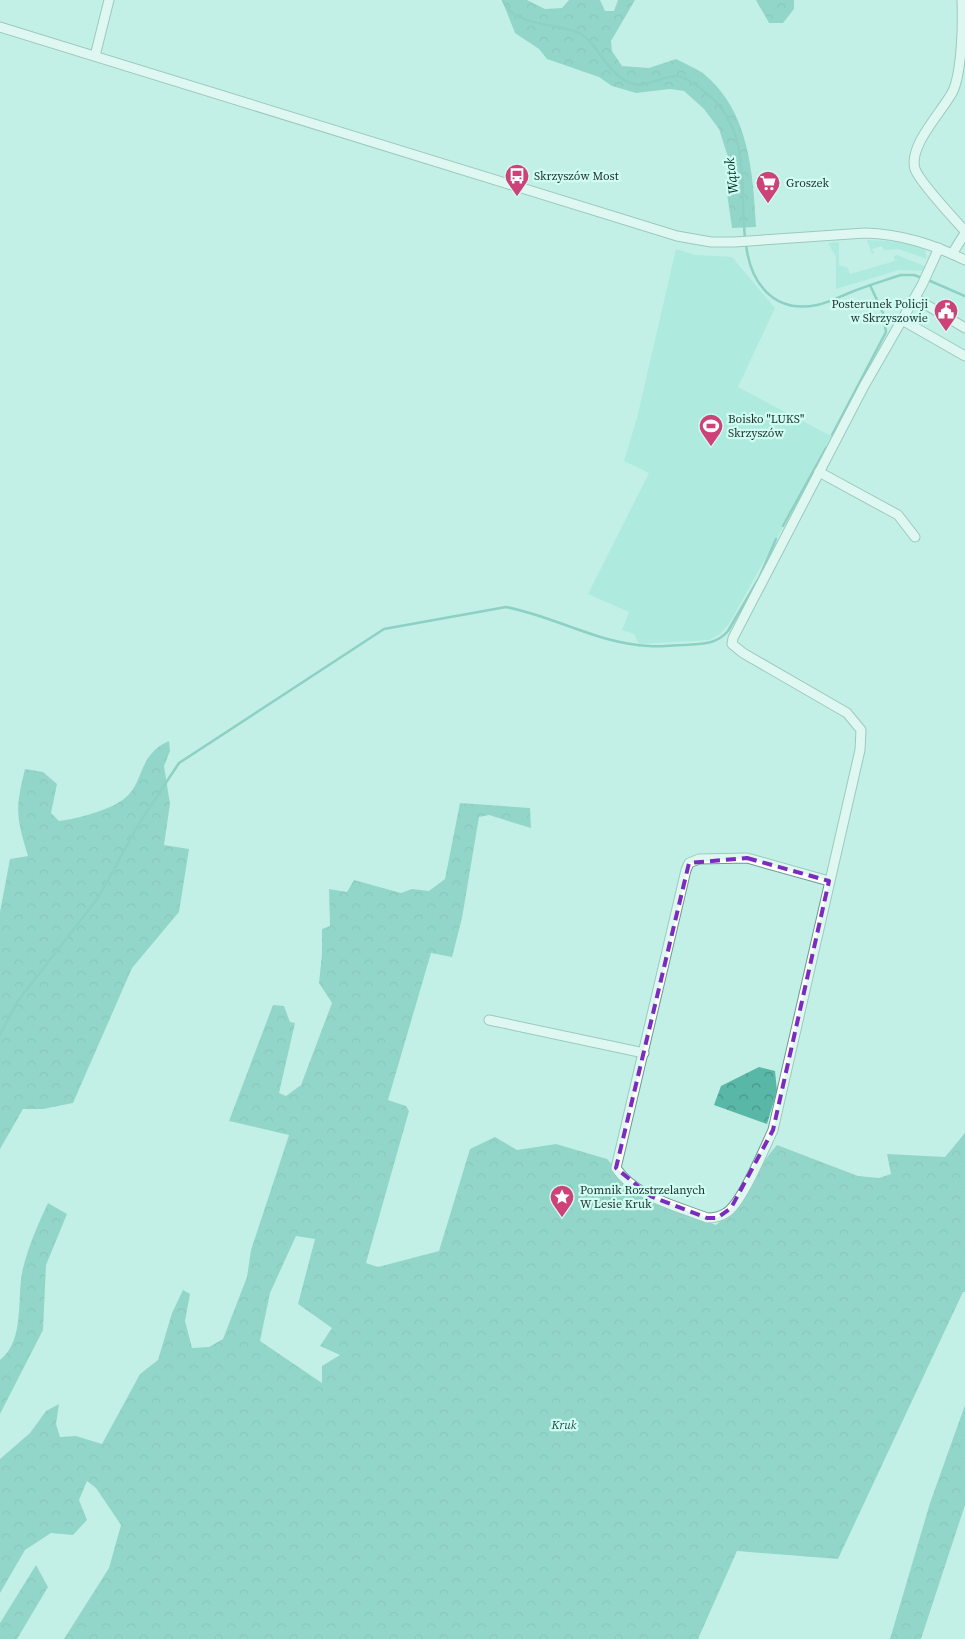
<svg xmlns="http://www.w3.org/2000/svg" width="965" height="1639" font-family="'Source Serif 4',serif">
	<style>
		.green { fill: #94e4d4 }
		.forest { fill: url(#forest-crowns); fill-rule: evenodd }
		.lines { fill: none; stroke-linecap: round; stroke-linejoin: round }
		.stream { stroke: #4aaa9a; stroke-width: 2.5 }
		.minor-casing { stroke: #6e9990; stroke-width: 11 }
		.minor { stroke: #fff; stroke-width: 9 }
		.marked { fill: none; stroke: #7b2cbf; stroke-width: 4; stroke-dasharray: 10 6; stroke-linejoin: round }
		.labels { text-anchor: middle; stroke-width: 4.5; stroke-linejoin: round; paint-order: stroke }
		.poi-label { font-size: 12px; fill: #1f312d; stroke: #d0fdf3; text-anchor: start }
		.park-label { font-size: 12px; font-style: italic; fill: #204b43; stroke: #d0fdf3 }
		.water-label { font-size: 14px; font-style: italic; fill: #07362f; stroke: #d0fdf3 }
	</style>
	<defs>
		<pattern id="forest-crowns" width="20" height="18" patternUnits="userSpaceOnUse" patternTransform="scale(1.25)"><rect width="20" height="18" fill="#58b7a6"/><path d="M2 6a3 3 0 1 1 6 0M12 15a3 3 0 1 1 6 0" fill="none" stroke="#489588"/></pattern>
	</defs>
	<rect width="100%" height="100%" fill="#c2f0e6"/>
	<g class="green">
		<path d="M 867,240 C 886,241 908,241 925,250 L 927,259 L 898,249 L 884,250 L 882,246 L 872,249 L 874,253 L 872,254 Z"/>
		<path d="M 839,242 L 839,265 L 848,268 L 850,274 L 895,261 L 894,256 L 897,255 L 927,267 L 925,271 L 899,270 L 836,289 L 836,257 L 828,243 Z"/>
		<path d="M 676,249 L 696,255 L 732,257 L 775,308 L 738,387 L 833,437 L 729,624 L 720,634 L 709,640 L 639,644 L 634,634 L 622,630 L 629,612 L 588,594 L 649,473 L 624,461 L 637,418 Z"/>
	</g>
	<g class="forest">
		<path d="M 502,0 L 527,0 L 545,9 L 562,8 L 569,0 L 600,0 L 605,11 L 614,11 L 618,0 L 635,0 L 611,41 L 612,51 L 622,66 L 649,68 L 676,59 C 685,64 696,68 704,74 C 749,111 753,172 756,227 L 732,228 L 727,193 L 735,169 L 727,154 L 719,129 L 704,109 L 684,91 L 670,89 L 636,93 L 612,86 L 599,77 L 547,59 L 539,49 L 515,33 Z"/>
		<path d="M 756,0 L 794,0 L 794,9 L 783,23 L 769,23 Z"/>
		<path d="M 169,741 L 170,751 L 164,766 L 170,804 L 164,845 L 189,849 L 179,912 L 132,968 L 73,1103 L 43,1109 L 23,1109 L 0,1149 L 0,912 L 10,859 L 28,856 C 16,816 15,810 25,769 L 43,772 L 57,784 L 51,813 L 59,821 C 76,819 111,810 125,798 C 145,782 137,755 169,741 Z"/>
		<path d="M 460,803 L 530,808 L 531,828 L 489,815 L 479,817 L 462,918 L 452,957 L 431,953 L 388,1100 L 406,1106 L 409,1111 L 366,1263 L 378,1267 L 439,1251 L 470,1149 L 495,1137 L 517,1150 L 556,1144 L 607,1159 L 642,1196 L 716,1225 C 743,1204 754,1170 777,1145 L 858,1176 L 879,1178 L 891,1174 L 887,1154 L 945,1157 L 965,1133 L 965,1292 L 963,1292 L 838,1559 L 737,1551 L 698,1639 L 64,1639 L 109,1568 L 121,1525 L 96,1488 L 87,1481 L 79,1500 L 87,1520 L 73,1535 L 51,1533 L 25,1550 L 0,1593 L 0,1459 L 30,1433 L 46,1411 L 59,1404 L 56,1424 L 60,1437 L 76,1436 L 102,1444 L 140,1374 L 158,1360 L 172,1313 L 183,1290 L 190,1294 L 185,1321 L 192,1348 L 209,1347 L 223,1339 L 247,1277 L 251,1250 L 289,1135 L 229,1121 L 273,1005 L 284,1006 L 290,1022 L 295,1023 L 279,1093 L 286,1096 L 301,1085 L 332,1003 L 319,983 L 322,954 L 322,929 L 330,926 L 329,889 L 347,892 L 354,880 L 401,893 L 412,889 L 429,891 L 445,879 ZM 296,1236 L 315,1239 L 298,1304 L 332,1328 L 320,1346 L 340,1355 L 322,1366 L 322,1383 L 260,1341 L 270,1293 Z"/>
		<path d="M 759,1067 L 775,1071 L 777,1091 L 767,1124 L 714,1105 L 721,1086 Z"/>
		<path d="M 48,1203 L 67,1214 L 46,1265 L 43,1330 L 0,1414 L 0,1360 C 26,1339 16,1296 23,1268 C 29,1245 38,1224 48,1203 Z"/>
		<path d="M 965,1405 L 965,1505 L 921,1639 L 890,1639 L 930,1503 Z"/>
		<path d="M 36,1565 L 48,1587 L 17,1639 L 0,1639 L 0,1623 Z"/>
	</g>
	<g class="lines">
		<g class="stream">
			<path d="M 503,0 C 511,26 555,23 576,32 C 597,39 604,72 630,83 C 644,90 662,75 678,76 C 686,77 694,84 701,89 C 753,126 739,184 745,238"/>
			<path d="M 746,244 C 750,282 773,314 817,305 C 828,303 839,297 849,293 C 866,286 883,281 901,275 L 914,275 L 922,278"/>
			<path d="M 928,280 L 965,296"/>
			<path d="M 832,435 L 886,332 L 883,313 L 870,285"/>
			<path d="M 783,526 L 826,448"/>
			<path d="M 0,1035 L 17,1002 L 98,898 L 140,822 L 179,763 L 384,629 L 506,607 C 554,616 599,644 649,646 C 660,647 672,645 683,645 C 701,644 716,645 728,631 L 759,578 L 776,539"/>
		</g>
		<defs>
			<g id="minor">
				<path d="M 962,0 C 963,23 962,71 953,91 C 943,111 908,145 915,169 C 919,181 954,219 965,231"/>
				<path d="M 0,27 L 677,236 L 711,242 L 734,242 L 865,233 C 901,234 932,244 965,260"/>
				<path d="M 95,56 L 109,0"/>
				<path d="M 952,254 L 965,233"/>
				<path d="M 915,298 L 965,328"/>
				<path d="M 902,320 L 965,356"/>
				<path d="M 819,472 L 898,515 L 915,537"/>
				<path d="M 829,881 L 747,858 L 699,859 L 689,863 L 686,870 L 616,1168 C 635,1197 677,1206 707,1218 C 714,1218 720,1217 726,1213 C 742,1203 764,1149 773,1130 L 860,750 L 861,730 L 847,713 L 743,653 L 732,644 L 733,638 L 864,386 L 922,285 L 939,248"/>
				<path d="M 489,1020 L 644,1053"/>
			</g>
		</defs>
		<use href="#minor" class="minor-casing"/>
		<use href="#minor" class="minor"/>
	</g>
	<path d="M0 0H965V1639H0ZM 747,858 L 829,881 L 773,1130 L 731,1208 L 717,1218 L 707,1218 L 650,1196 L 616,1168 L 689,863 Z" fill="#c2f0e6" fill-opacity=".55" fill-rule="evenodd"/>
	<path class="marked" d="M 747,858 L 829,881 L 773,1130 L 731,1208 L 717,1218 L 707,1218 L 650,1196 L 616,1168 L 689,863 Z"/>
	<defs>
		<symbol id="bus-pin" viewBox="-11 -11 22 30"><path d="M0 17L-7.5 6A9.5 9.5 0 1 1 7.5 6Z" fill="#cd4279" stroke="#d0fdf3"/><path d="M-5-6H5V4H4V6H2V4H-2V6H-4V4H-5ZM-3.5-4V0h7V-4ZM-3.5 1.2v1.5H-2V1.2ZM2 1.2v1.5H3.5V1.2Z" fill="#fff"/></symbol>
		<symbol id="supermarket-pin" viewBox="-11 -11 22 30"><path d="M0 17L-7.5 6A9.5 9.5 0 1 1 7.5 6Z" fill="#cd4279" stroke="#d0fdf3"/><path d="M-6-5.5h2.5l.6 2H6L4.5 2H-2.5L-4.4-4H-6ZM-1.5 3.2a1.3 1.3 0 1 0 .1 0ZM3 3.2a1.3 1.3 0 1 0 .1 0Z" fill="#fff"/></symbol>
		<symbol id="civic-pin" viewBox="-11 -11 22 30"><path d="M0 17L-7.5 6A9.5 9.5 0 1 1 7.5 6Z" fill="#cd4279" stroke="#d0fdf3"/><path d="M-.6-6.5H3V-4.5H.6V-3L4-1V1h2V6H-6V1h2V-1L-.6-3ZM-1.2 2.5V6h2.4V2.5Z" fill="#fff"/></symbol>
		<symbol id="stadium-pin" viewBox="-11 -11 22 30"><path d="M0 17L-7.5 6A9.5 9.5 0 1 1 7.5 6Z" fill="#cd4279" stroke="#d0fdf3"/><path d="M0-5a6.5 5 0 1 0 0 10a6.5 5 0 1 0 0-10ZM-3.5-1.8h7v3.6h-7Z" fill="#fff"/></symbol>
		<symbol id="sight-pin" viewBox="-11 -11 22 30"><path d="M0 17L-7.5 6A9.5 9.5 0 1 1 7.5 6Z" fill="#cd4279" stroke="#d0fdf3"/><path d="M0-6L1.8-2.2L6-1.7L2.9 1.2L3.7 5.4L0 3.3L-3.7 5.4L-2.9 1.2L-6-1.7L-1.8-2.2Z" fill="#fff"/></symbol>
	</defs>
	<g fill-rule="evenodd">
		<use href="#bus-pin" x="503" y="162" width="28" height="38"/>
		<use href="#supermarket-pin" x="754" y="169" width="28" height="38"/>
		<use href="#civic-pin" x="932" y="297" width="28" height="38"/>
		<use href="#stadium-pin" x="697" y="412" width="28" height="38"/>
		<use href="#sight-pin" x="548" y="1183" width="28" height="38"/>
	</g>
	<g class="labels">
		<g class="poi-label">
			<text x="534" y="180">Skrzyszów Most</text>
			<text x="786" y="187">Groszek</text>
			<text x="928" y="308" text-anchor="end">Posterunek Policji<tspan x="928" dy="14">w Skrzyszowie</tspan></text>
			<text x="728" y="423">Boisko "LUKS"<tspan x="728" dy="14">Skrzyszów</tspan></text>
			<text x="580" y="1194">Pomnik Rozstrzelanych<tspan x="580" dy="14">W Lesie Kruk</tspan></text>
		</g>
		<g class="park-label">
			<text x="564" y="1429">Kruk</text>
		</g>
		<g class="water-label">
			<text transform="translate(731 176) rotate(-97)" y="5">Wątok</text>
		</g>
	</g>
</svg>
